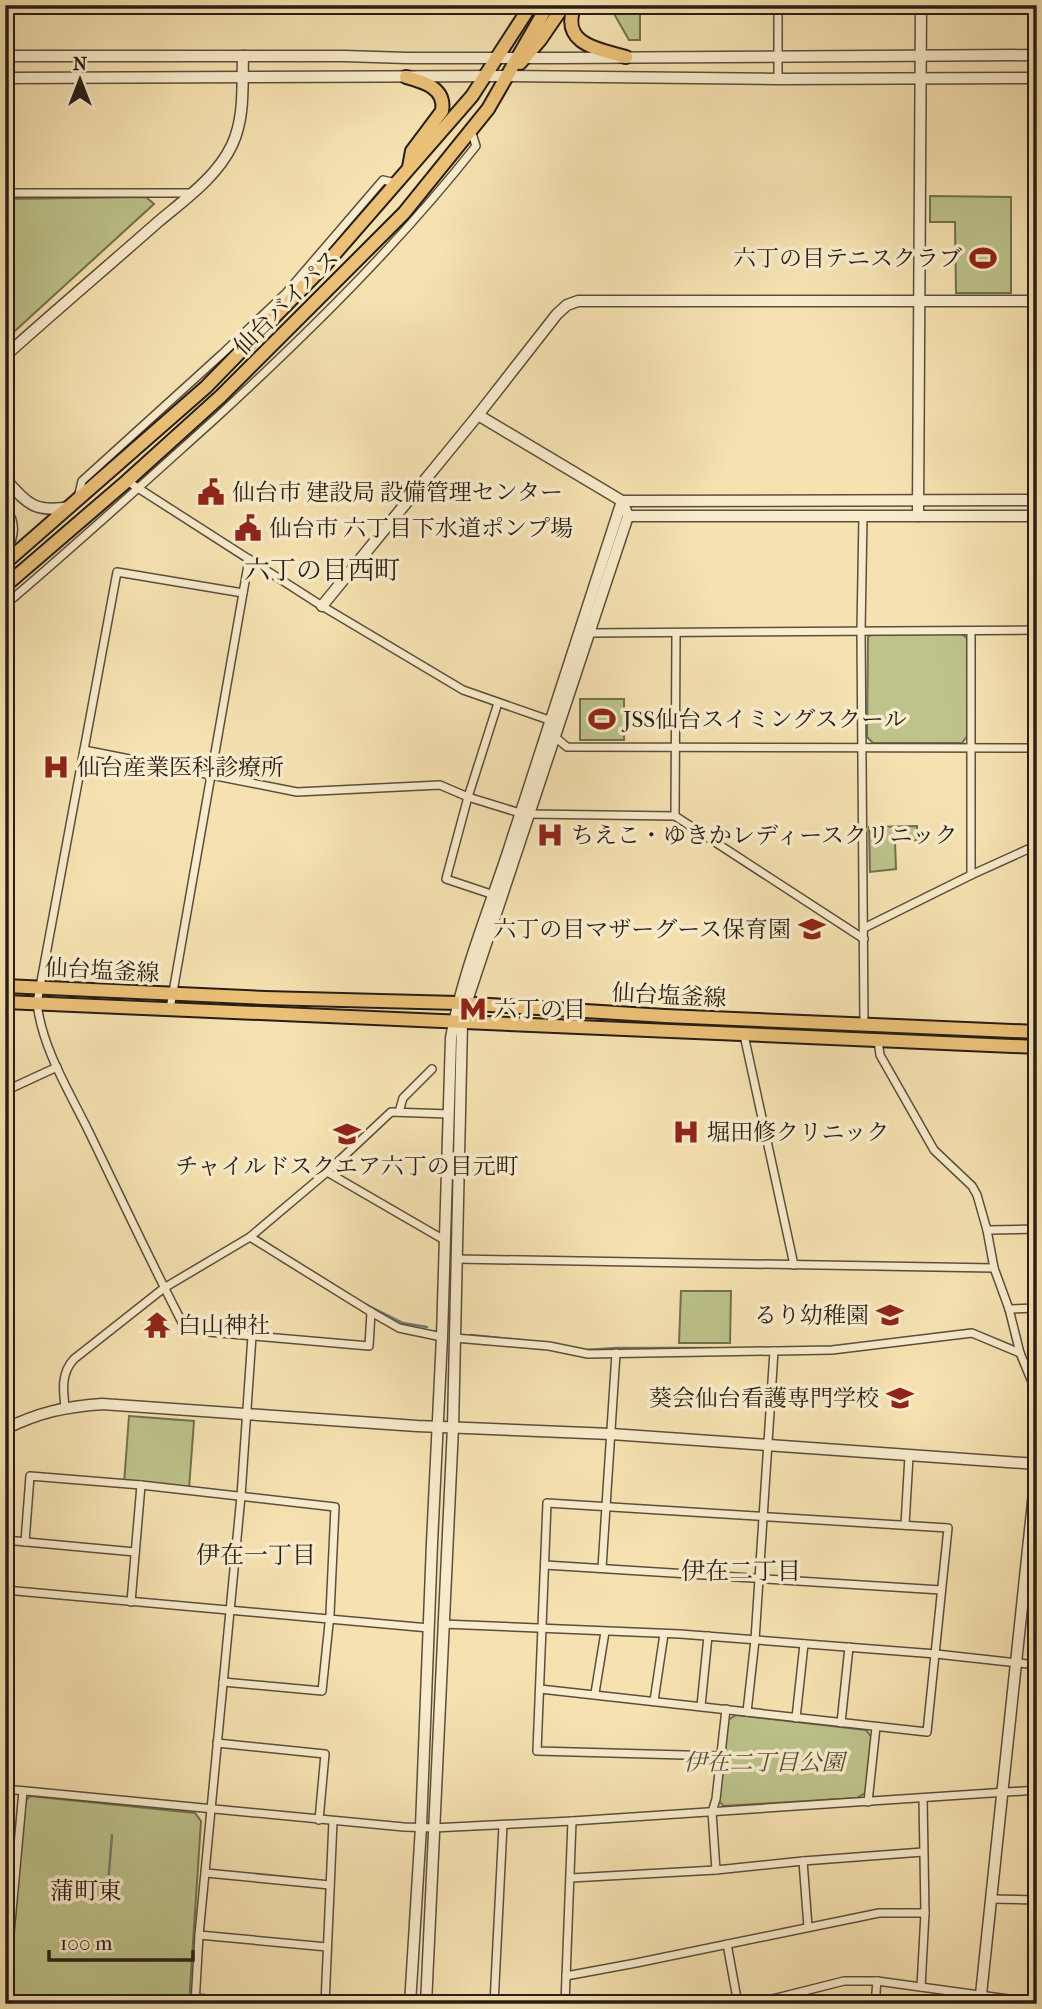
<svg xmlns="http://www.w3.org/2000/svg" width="1042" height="2009" font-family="'IM FELL French Canon','Noto Serif JP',serif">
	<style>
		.green { fill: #bdc38b; stroke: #727050; stroke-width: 2 }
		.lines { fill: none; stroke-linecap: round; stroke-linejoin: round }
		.stream { stroke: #707c76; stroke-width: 2.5 }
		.minor-casing { stroke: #5b4e3d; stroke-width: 10 }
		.tertiary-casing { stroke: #5b4e3d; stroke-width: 13 }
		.primary-casing { stroke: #271d16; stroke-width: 16 }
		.trunk-casing { stroke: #271d16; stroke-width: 16 }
		.minor { stroke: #f9eccc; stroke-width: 7 }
		.tertiary { stroke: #f9eccc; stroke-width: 10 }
		.primary { stroke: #ebc178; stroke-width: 12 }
		.trunk { stroke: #ebc178; stroke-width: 12 }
		.labels { text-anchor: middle; stroke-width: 7; stroke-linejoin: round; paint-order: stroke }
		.poi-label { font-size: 23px; fill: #271d16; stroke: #f9eccc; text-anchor: start }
		.street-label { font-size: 23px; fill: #271d16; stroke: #f9eccc }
		.park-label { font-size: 23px; font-style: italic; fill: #544f39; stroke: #f9eccc }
		.neighbourhood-label { font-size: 24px; fill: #271d16; stroke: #f9eccc }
		.quarter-label { font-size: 26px; fill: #271d16; stroke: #f9eccc }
	</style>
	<rect width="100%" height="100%" fill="#f6e2b1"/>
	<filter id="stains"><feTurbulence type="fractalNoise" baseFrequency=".00286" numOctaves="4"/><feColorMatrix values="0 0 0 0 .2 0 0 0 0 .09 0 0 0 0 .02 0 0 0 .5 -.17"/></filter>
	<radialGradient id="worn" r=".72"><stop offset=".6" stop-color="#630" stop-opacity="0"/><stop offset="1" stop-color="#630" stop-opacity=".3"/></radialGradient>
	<g class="green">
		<path d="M 609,5 L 640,5 L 640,40 L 629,40 Z"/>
		<path d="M 930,196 L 1011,197 L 1011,293 L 956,293 L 955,222 L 930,222 Z"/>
		<path d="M 146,197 L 154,204 L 5,340 L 5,199 Z"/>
		<path d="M 872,634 L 962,634 L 968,639 L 968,735 L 962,743 L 873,743 L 867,737 L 868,637 Z"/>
		<rect x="580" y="699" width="44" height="41"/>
		<path d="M 917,826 L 917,840 L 895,842 L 896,869 L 870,872 L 869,827 Z"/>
		<path d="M 681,1291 L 731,1291 L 730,1343 L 679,1343 Z"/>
		<path d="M 129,1416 L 194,1421 L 189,1489 L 124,1484 Z"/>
		<path d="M 736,1715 L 866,1730 L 873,1739 L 870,1790 L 857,1798 L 724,1806 L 716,1799 L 725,1722 Z"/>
		<path d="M 30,1796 L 195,1813 L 201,1821 L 189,2004 L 5,2004 L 25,1801 Z"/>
	</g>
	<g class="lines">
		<g class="stream">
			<path d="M 258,1237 L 279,1251"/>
			<path d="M 365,1304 L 403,1323 L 427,1327"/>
			<path d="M 471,1335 L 541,1342"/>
			<path d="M 855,1344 L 969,1330"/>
			<path d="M 585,1350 L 617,1348 L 712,1348"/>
			<path d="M 1032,1363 L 1037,1365"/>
			<path d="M 107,1897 L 112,1835"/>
		</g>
		<defs>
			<g id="minor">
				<path d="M 778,5 L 778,79"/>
				<path d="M 5,193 L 192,193"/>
				<path d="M 127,481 L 322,606 L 463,690 L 549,720 L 554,736 L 567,747 L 1037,748"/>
				<path d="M 78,498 L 82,481 L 222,354 L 286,293 L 383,180 L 396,183"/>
				<path d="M 863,516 L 861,631 L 864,1025"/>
				<path d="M 243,593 L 117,572 L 37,1003 C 42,1048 69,1091 89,1132 C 121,1198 152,1265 186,1330 L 369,1346 L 371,1312"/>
				<path d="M 5,605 C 77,544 146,481 216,418 C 308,333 398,245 476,146 L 471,130"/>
				<path d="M 589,633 L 1037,630"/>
				<path d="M 84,750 L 297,792 L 440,785 L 468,797 L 520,813"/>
				<path d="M 528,814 L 675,816 L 864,939"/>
				<path d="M 675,816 L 676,633"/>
				<path d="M 1035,846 L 1037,857"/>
				<path d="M 971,875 L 971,631"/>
				<path d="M 494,895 L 446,879 L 468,797 L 498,703"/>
				<path d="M 864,928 L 971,875 L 1037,845"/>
				<path d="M 170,1009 L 249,559"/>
				<path d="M 744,1035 L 794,1265"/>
				<path d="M 878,1041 L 880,1055 L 934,1150 L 972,1186 L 977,1195 L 987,1230 L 994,1268 L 1009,1309 L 1020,1353 L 1037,1394"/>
				<path d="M 5,1091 L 57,1067"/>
				<path d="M 399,1112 L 403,1098 L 432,1069"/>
				<path d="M 327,1172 L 446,1241"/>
				<path d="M 987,1230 L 1037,1229"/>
				<path d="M 250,1237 L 371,1312 L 399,1328 L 442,1337"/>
				<path d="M 456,1259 L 994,1268"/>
				<path d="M 1009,1309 L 1037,1308"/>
				<path d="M 455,1338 L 549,1346 L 588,1354 L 832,1350 L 972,1333 L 1020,1353"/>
				<path d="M 65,1407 C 63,1389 61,1373 74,1359 L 164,1288 L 250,1237 L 327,1172 L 391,1112 L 449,1114"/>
				<path d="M 905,1525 L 909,1456"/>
				<path d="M 5,1540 L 135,1552"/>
				<path d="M 25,1542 L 30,1476 L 141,1485 L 335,1507 L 330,1614 L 322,1691 L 223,1682"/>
				<path d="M 545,1565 L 941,1590"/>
				<path d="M 602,1568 L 616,1353"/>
				<path d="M 5,1590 L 429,1628"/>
				<path d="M 131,1602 L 141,1485"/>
				<path d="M 443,1624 L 680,1634 L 936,1654 L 1037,1665"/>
				<path d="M 540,1689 L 927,1732 L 948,1528 L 547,1503 L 537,1751 L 721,1756"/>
				<path d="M 595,1693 L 605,1632"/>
				<path d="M 654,1701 L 664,1634"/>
				<path d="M 701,1706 L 708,1636"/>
				<path d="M 747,1712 L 755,1640 L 774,1351"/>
				<path d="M 796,1718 L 804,1644"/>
				<path d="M 841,1723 L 849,1647"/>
				<path d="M 217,1743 L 325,1754 L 319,1820"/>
				<path d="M 5,1789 L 404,1827 L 433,1828 L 572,1821 L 1037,1790"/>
				<path d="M 868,1802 L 876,1727"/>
				<path d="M 803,1861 L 808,1927"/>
				<path d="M 716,1870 L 712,1812 L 716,1799 L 726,1709"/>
				<path d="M 206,1873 L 330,1885"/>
				<path d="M 571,1878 L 716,1870 L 803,1861 L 923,1852"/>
				<path d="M 991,1899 L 1037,1900"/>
				<path d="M 199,1935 L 327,1947"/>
				<path d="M 727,1944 L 738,2004"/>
				<path d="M 566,1976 L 636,1963 L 879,1913 L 925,1913"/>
				<path d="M 921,1987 L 925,1913 L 923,1798"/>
				<path d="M 5,1988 L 23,1791"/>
				<path d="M 195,1998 L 263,2004"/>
				<path d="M 195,2004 L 199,1935 L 241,1496 L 252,1336"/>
				<path d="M 325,2004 L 333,1821"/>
				<path d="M 494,2004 L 503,1825"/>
				<path d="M 565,2004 L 572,1821"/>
				<path d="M 753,2004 L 844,1981 L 877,1981 L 1037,2003"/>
				<path d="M 875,2004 L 877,1981"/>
			</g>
			<g id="tertiary">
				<path d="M 5,56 L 344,56 L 407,58 L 558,58 L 1037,55"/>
				<path d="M 5,78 L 508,76 L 778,79 L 1037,78"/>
				<path d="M 5,356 C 55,311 107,267 158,222 C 184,200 217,177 232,145 C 245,117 242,86 243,56"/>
				<path d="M 478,415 L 622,501 L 1037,500"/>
				<path d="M 5,479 C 28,504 34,513 70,507"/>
				<path d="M 5,510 C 15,523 13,537 5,550"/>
				<path d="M 628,516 L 1037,516"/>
				<path d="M 918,516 L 921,5"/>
				<path d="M 322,606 L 478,415 L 557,314 L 567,305 L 578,301 L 1037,301"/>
				<path d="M 5,1429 C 40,1412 64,1407 102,1404 L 417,1426 L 611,1434 L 1037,1464 L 980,2004"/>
				<path d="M 410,2004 L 421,1827 L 432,1543 L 442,1337 L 451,1038 C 462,976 487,915 507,855 C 545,737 583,619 622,501"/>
				<path d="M 426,2004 L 453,1427 L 462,1022 L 466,1004 L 628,516 L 622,501"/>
			</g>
			<g id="primary">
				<path d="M 5,986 L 265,998 L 458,1003 L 665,1016 L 1037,1032"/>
				<path d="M 5,1002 L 1037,1047"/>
			</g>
			<g id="trunk">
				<path d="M 575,5 C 559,44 598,49 626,57"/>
				<path d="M 520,63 L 540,40 L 564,5"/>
				<path d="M 406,77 C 424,82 446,88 442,111 L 412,151 L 409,167"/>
				<path d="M 5,563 L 206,387 L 324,266 L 472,96 L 531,5"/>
				<path d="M 5,586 L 127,481 L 221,396 L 404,213 L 488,109 L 548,5"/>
			</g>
		</defs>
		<use href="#minor" class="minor-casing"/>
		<use href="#tertiary" class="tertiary-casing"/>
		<use href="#primary" class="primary-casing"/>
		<use href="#trunk" class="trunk-casing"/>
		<use href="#minor" class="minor"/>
		<use href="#tertiary" class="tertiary"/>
		<use href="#primary" class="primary"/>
		<use href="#trunk" class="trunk"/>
	</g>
	<defs>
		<symbol id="stadium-bare" viewBox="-9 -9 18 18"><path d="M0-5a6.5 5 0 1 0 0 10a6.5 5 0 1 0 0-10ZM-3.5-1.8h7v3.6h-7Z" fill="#8f2418" stroke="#f9eccc" stroke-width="2.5" paint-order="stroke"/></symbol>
		<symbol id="civic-bare" viewBox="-9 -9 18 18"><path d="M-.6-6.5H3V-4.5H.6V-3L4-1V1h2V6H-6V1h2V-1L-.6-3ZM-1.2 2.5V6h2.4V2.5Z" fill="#8f2418" stroke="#f9eccc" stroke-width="2.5" paint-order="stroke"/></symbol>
		<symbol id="hospital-bare" viewBox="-9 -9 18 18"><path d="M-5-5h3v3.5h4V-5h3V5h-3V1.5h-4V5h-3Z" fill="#8f2418" stroke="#f9eccc" stroke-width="2.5" paint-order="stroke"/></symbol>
		<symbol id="school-bare" viewBox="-9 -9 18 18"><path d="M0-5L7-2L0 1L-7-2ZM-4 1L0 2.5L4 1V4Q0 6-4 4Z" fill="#8f2418" stroke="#f9eccc" stroke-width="2.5" paint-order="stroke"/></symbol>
		<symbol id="metro-bare" viewBox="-9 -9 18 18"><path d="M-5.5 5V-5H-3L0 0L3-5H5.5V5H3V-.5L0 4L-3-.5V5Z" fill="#8f2418" stroke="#f9eccc" stroke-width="2.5" paint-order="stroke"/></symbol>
		<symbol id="temple-bare" viewBox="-9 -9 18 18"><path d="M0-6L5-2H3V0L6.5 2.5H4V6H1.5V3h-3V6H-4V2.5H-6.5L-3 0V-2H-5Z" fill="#8f2418" stroke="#f9eccc" stroke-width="2.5" paint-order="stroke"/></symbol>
		<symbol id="university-bare" viewBox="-9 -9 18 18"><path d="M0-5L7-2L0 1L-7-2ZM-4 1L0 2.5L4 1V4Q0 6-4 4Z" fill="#8f2418" stroke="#f9eccc" stroke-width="2.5" paint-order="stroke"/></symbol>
	</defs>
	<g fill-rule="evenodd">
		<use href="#stadium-bare" x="964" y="239" width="38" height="38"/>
		<use href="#civic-bare" x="192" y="473" width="38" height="38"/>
		<use href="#civic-bare" x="229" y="509" width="38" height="38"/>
		<use href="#stadium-bare" x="583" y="700" width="38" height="38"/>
		<use href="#hospital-bare" x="37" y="748" width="38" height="38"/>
		<use href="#hospital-bare" x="531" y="816" width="38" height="38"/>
		<use href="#school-bare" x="793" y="910" width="38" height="38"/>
		<use href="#metro-bare" x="454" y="990" width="38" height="38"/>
		<use href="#hospital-bare" x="667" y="1113" width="38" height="38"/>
		<use href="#school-bare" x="328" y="1115" width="38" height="38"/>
		<use href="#school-bare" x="871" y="1296" width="38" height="38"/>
		<use href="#temple-bare" x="138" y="1306" width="38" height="38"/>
		<use href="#university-bare" x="881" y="1379" width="38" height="38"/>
	</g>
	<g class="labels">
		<g class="poi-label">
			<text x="962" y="266" text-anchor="end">六丁の目テニスクラブ</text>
			<text x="232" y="500">仙台市 建設局 設備管理センター</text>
			<text x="269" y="536">仙台市 六丁目下水道ポンプ場</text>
			<text x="623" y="727">JSS仙台スイミングスクール</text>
			<text x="77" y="775">仙台産業医科診療所</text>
			<text x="571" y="843">ちえこ・ゆきかレディースクリニック</text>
			<text x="791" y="937" text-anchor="end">六丁の目マザーグース保育園</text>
			<text x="494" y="1017">六丁の目</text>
			<text x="707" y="1140">堀田修クリニック</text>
			<text x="347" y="1174" text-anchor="middle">チャイルドスクエア六丁の目元町</text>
			<text x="869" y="1323" text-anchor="end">るり幼稚園</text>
			<text x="178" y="1333">白山神社</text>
			<text x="879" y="1406" text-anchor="end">葵会仙台看護専門学校</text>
		</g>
		<g class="street-label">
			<text transform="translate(286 302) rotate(-45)" y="8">仙台バイパス</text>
			<text transform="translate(102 970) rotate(3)" y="8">仙台塩釜線</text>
			<text transform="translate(669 995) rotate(3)" y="8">仙台塩釜線</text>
		</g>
		<g class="park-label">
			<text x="764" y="1770">伊在二丁目公園</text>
		</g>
		<g class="neighbourhood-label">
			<text x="256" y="1563">伊在一丁目</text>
			<text x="741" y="1579">伊在二丁目</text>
			<text x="86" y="1899">蒲町東</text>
		</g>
		<g class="quarter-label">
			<text x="322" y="579">六丁の目西町</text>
		</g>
	</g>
	<rect width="1042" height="2009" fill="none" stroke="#f6e2b1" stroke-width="28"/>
	<rect x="7" y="7" width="1028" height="1995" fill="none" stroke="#271d16" stroke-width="3.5"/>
	<rect x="14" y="14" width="1014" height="1981" fill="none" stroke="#271d16" stroke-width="2"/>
	<g transform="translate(80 80)" stroke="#f9eccc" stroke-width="5" paint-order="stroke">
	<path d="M0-5L12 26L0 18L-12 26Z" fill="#271d16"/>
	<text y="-10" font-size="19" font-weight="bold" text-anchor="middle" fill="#271d16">N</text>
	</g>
	<path d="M49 1950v10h144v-10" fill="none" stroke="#271d16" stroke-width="3.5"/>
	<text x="60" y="1950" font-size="21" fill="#271d16" stroke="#f9eccc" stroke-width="5" paint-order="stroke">100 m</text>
	<rect width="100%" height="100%" filter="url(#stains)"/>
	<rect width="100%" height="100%" fill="url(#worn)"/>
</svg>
